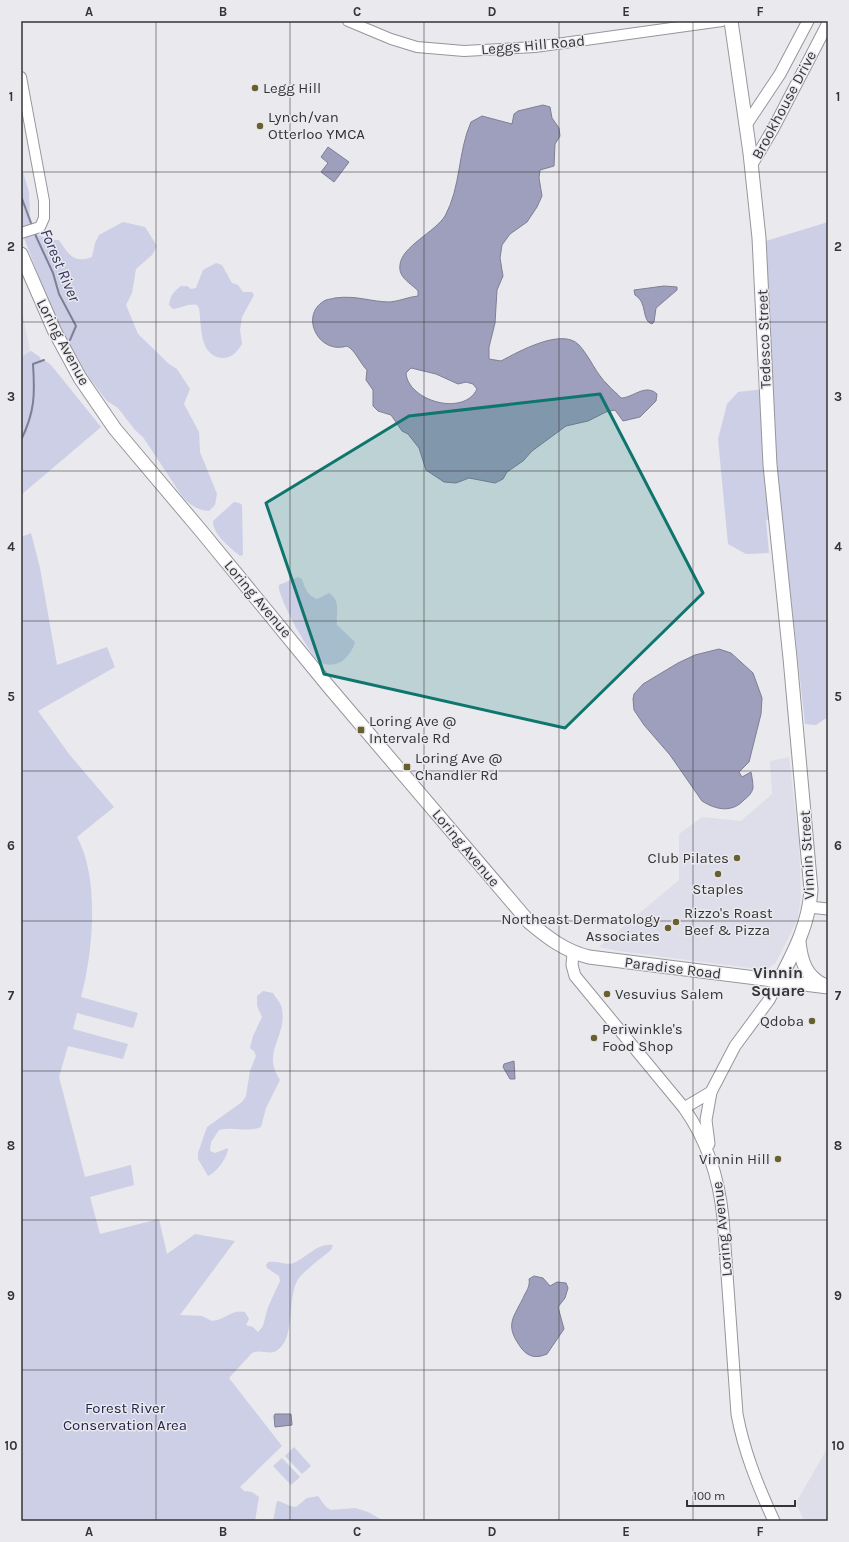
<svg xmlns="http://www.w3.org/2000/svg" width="849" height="1542" font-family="Karla,sans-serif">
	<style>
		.built { fill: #dddeea }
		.green { fill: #cccfe6 }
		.water { fill: #9d9fbc; stroke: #7e7f94; fill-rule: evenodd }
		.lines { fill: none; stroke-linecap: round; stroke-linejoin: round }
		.stream { stroke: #7e7f94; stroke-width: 2 }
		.tertiary-casing { stroke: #96969b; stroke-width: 12 }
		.secondary-casing { stroke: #96969b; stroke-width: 13 }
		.primary-casing { stroke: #96969b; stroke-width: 15 }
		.trunk-casing { stroke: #96969b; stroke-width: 15 }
		.tertiary { stroke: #fff; stroke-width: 10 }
		.secondary { stroke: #fff; stroke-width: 11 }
		.primary { stroke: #fff; stroke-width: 13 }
		.trunk { stroke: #fff; stroke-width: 13 }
		.marked { fill: #0f766e; fill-opacity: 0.2; stroke: #0f766e; stroke-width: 3; stroke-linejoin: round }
		.grid { fill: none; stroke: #353537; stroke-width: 1; stroke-opacity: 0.55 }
		.poi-dot { fill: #68602d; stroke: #e9e9ee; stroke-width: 1.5 }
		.labels { text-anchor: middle; stroke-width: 3; stroke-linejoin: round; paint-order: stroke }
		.street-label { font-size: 15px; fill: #353537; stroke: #e9e9ee }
		.poi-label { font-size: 15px; fill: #353537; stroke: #e9e9ee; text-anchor: start }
		.park-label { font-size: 15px; fill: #24244c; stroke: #e9e9ee }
		.water-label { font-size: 16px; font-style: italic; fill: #33345d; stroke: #e9e9ee }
		.neighbourhood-label { font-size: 16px; font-weight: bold; fill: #353537; stroke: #e9e9ee }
		.neatline { fill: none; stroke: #353537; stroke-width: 1.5 }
		.grid-label { font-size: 13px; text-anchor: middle; font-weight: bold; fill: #353537 }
	</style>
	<rect width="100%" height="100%" fill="#e9e9ee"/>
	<g class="built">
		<path d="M 21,307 L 33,364 L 21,440 Z"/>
		<path d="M 789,757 L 799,842 L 801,895 L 798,919 L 775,964 L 767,969 L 758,969 L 618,951 L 599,947 L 679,880 L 679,834 L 702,817 L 741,821 L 772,794 L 770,761 Z"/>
		<path d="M 828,1447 L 828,1521 L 804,1521 L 796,1503 Z"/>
	</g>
	<g class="green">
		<path d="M 21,166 L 29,192 L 30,216 L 37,234 L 49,240 L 59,240 C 68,254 74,264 92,257 L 95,243 L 99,235 L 123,222 L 145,227 L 157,246 L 152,255 L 136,269 L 132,293 L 126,305 L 138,334 L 169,364 L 177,369 L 190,389 L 184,404 L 199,432 L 200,452 L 217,494 L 215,505 L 209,511 C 197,510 190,505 182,496 L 143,437 L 135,430 L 118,408 L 107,401 L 87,375 L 55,318 L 24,238 L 23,224 L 21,222 Z"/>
		<path d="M 828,222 L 828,717 L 816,725 L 805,724 L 782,518 L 766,520 L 769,553 L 746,554 L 728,544 L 718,439 L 727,404 L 738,392 L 773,388 L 766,241 Z"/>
		<path d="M 216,263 L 222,265 L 232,283 L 238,285 L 243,292 L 252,292 L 254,295 L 242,317 L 240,330 L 242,344 C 237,352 232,358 222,358 C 198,355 202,325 199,308 L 197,305 C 188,303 182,308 173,309 L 169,305 C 170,296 174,291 181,286 L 187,286 L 191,289 L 196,288 L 203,270 Z"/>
		<path d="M 31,351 L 40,357 L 41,361 L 44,360 L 51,365 L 101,427 L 21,495 L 21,357 Z"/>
		<path d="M 234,502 L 239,503 L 242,505 L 243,555 L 240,556 C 230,547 213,535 213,521 Z"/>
		<path d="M 31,533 L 40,568 L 57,665 L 107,647 L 115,667 L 38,711 L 69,754 L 114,807 L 77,837 C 100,879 93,952 81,997 L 138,1013 L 133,1028 L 77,1013 L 73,1029 L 128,1044 L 123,1059 L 68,1046 L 59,1077 L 85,1177 L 131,1165 L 134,1185 L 90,1197 L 100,1234 L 159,1219 L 167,1254 L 195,1234 L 235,1241 L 180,1315 L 202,1316 L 212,1321 C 225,1320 232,1309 245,1312 L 249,1319 L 246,1325 L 253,1327 L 258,1332 L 263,1326 L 268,1307 L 280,1281 L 279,1276 L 267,1268 L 266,1265 L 268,1262 C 278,1260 287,1267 296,1262 C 309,1255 318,1243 333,1245 L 331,1250 C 323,1257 302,1272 297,1281 C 287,1299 296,1340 276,1351 C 269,1355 260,1349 252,1353 L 229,1378 L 282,1446 L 240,1487 L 244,1491 L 252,1492 L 259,1497 L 255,1521 L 21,1521 L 21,537 Z"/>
		<path d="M 298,577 L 302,579 C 304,587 308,596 317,599 L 329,593 C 341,600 336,614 337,625 L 355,642 C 353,650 347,658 341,662 C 334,665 327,666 320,662 C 310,656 276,594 279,585 Z"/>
		<path d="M 263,991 L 273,993 C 276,998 282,1004 282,1010 C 287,1037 261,1052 280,1080 L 266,1108 L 261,1127 C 245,1133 236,1126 219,1130 L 211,1142 L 210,1151 L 215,1153 L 228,1148 C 228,1157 217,1172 208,1176 L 198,1159 L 198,1153 L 207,1127 L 242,1102 L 246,1096 L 250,1071 L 256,1056 L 254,1051 L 250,1048 L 253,1036 L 262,1017 L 257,1006 L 257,996 Z"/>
		<path d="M 294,1447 L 311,1466 L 302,1474 L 285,1456 Z"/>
		<path d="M 282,1458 L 300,1477 L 291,1485 L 273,1466 Z"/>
		<path d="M 318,1496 L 326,1507 L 331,1510 L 355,1508 L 368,1512 L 384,1521 L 273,1521 L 277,1501 C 282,1501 287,1506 296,1507 L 307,1498 Z"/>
	</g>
	<g class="water">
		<path d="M 543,105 L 550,107 L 552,118 L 559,128 L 560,136 L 555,144 L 554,166 L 540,170 L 539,178 L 542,196 L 537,207 L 527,222 L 510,234 L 502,245 L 500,258 L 503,276 L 497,290 L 495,323 L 489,347 L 489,359 L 501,361 C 518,352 562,327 579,345 C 590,357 596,374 608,385 C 612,390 617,393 621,398 C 633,398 645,383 657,394 L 656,401 L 640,417 L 623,421 L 615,410 L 606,412 L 588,421 L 566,426 L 532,451 L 523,461 L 507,472 L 503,479 L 495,483 L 469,478 L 456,483 L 444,482 L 426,470 L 419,448 L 408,434 L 402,431 L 391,415 L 378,411 L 373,406 L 373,390 L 366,380 L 367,370 C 359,362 356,351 347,346 C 319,355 299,316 324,301 C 327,299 332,299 335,298 C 357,295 371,302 390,302 C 400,301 408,297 418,296 L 418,291 C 411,283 398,278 400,265 C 401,247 435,232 445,216 C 461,187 458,151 471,122 L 482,116 L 512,124 L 514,114 L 518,111 ZM 411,368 L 436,374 L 458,384 L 466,382 L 473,384 L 477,389 C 464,417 408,401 406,373 Z"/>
		<path d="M 328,147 L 349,162 L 334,182 L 321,172 L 328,163 L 321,157 Z"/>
		<path d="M 664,286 L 677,287 L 677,290 L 656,308 L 654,322 L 652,324 C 641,321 648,302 635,295 L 634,290 Z"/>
		<path d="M 719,649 L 731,653 L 753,673 L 762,698 L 761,714 L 749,762 L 739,772 L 742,777 L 751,772 C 752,777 753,783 753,788 C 752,793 748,797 744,800 C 732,813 716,810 702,801 L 670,755 L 644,725 L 634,710 L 633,699 L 634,694 L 643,684 L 678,663 L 695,655 Z"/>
		<path d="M 514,1061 L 515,1079 L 510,1079 L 503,1067 L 504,1064 Z"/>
		<path d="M 534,1276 L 543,1278 L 550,1286 L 557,1282 L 566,1283 L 568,1288 L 565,1298 L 558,1307 L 564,1329 L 547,1354 C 538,1358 529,1358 522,1349 C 503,1324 514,1318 525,1294 C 528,1289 530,1284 529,1279 Z"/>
		<path d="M 275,1414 L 291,1414 L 292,1425 L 275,1427 L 274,1416 Z"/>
	</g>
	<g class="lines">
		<g class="stream">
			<path d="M 21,196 L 32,226"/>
			<path d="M 34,232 L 53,273 L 59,294 L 76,326 L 70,340"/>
			<path d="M 21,440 C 35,412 35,394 33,364 L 44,360"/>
		</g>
		<defs>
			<g id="tertiary">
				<path d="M 348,21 L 391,39 L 417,47 L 464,51 L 535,47 L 722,21"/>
				<path d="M 21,77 L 44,201 L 44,218 L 40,227 L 21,233"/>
			</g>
			<g id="secondary">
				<path d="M 746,125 L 780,74 L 808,21"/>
				<path d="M 751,166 L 773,129 L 828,23"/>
				<path d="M 809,907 L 828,909"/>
				<path d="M 573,953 L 572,965 L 575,976 L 684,1108 C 708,1142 719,1178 723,1218 L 737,1414 C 744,1452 758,1486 774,1521"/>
				<path d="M 684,1108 L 711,1092 L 735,1046 L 769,1000 L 779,981"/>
				<path d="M 709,1144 L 706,1120 L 711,1092"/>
			</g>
			<path id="primary" d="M 731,21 L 750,153 L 759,238 L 770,465 L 790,658 L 811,890 C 809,924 794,952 779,981"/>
			<g id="trunk">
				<path d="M 21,254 L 55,332 L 80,378 L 115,429 L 202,532 L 329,687 L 529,922 C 548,938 565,951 589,957 L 828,987"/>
				<path d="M 799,942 C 801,961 806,977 824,985"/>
			</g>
		</defs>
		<use href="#tertiary" class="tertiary-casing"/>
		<use href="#secondary" class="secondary-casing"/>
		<use href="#primary" class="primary-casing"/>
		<use href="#trunk" class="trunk-casing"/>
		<use href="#tertiary" class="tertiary"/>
		<use href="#secondary" class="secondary"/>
		<use href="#primary" class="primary"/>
		<use href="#trunk" class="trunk"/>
	</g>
	<path class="marked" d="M 600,394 L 703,593 L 565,728 L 324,674 L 266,503 L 409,416 Z"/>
	<path class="grid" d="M 156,21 L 156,1521M 290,21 L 290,1521M 424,21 L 424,1521M 559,21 L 559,1521M 693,21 L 693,1521M 21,172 L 828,172M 21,322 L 828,322M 21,471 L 828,471M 21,621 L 828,621M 21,771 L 828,771M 21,921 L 828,921M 21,1071 L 828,1071M 21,1220 L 828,1220M 21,1370 L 828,1370"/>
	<g class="poi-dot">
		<circle cx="255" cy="88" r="4"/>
		<circle cx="260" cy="126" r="4"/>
		<rect x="357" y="726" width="8" height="8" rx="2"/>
		<rect x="403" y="763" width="8" height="8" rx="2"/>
		<circle cx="737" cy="858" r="4"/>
		<circle cx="718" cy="874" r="4"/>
		<circle cx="676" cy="922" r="4"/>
		<circle cx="668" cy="928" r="4"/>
		<circle cx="607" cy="994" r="4"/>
		<circle cx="812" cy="1021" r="4"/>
		<circle cx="594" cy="1038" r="4"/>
		<circle cx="778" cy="1159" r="4"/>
	</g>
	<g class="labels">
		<g class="street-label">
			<text transform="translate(533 45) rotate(-5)" y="5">Leggs Hill Road</text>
			<text transform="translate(784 105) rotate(-62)" y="5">Brookhouse Drive</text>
			<text transform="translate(764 339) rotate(-92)" y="5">Tedesco Street</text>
			<text transform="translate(63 342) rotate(62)" y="5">Loring Avenue</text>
			<text transform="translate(258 599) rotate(50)" y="5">Loring Avenue</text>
			<text transform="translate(466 848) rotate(50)" y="5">Loring Avenue</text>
			<text transform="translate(807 855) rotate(-93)" y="5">Vinnin Street</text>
			<text transform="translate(673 968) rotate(7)" y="5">Paradise Road</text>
			<text transform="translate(722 1229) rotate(-96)" y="5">Loring Avenue</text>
		</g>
		<g class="poi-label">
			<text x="263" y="93">Legg Hill</text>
			<text x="268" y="122">Lynch/van<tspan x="268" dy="17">Otterloo YMCA</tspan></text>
			<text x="369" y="726">Loring Ave @<tspan x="369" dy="17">Intervale Rd</tspan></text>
			<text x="415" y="763">Loring Ave @<tspan x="415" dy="17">Chandler Rd</tspan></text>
			<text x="729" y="863" text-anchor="end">Club Pilates</text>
			<text x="718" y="894" text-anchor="middle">Staples</text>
			<text x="684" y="918">Rizzo's Roast<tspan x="684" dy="17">Beef &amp; Pizza</tspan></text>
			<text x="660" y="924" text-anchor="end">Northeast Dermatology<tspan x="660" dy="17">Associates</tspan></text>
			<text x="615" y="999">Vesuvius Salem</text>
			<text x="804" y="1026" text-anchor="end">Qdoba</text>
			<text x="602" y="1034">Periwinkle's<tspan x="602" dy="17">Food Shop</tspan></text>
			<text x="770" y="1164" text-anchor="end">Vinnin Hill</text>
		</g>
		<g class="park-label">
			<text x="125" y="1413">Forest River<tspan x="125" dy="17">Conservation Area</tspan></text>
		</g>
		<g class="water-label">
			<text transform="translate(61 265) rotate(67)" y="6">Forest River</text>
		</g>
		<g class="neighbourhood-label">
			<text x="778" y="978">Vinnin<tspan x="778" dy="18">Square</tspan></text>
		</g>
	</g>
	<rect width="849" height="1542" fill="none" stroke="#e9e9ee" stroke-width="44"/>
	<path d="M687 1500v6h108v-6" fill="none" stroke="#353537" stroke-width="2"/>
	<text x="693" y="1500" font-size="12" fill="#353537" stroke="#e9e9ee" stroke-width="3" paint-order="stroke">100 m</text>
	<rect x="22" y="22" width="805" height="1498" class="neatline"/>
	<g class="grid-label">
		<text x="89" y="16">A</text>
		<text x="223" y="16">B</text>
		<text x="357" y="16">C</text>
		<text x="492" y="16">D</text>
		<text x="626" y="16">E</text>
		<text x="760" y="16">F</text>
		<text x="11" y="101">1</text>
		<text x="838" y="101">1</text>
		<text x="11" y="251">2</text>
		<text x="838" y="251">2</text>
		<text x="11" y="401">3</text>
		<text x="838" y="401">3</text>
		<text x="11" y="551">4</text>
		<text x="838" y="551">4</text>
		<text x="11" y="701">5</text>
		<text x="838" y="701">5</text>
		<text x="11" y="850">6</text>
		<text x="838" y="850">6</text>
		<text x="11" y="1000">7</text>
		<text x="838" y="1000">7</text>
		<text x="11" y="1150">8</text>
		<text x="838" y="1150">8</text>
		<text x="11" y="1300">9</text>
		<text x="838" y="1300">9</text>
		<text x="11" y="1450">10</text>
		<text x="838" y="1450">10</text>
		<text x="89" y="1536">A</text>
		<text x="223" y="1536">B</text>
		<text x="357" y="1536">C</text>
		<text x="492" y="1536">D</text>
		<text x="626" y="1536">E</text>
		<text x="760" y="1536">F</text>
	</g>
</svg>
